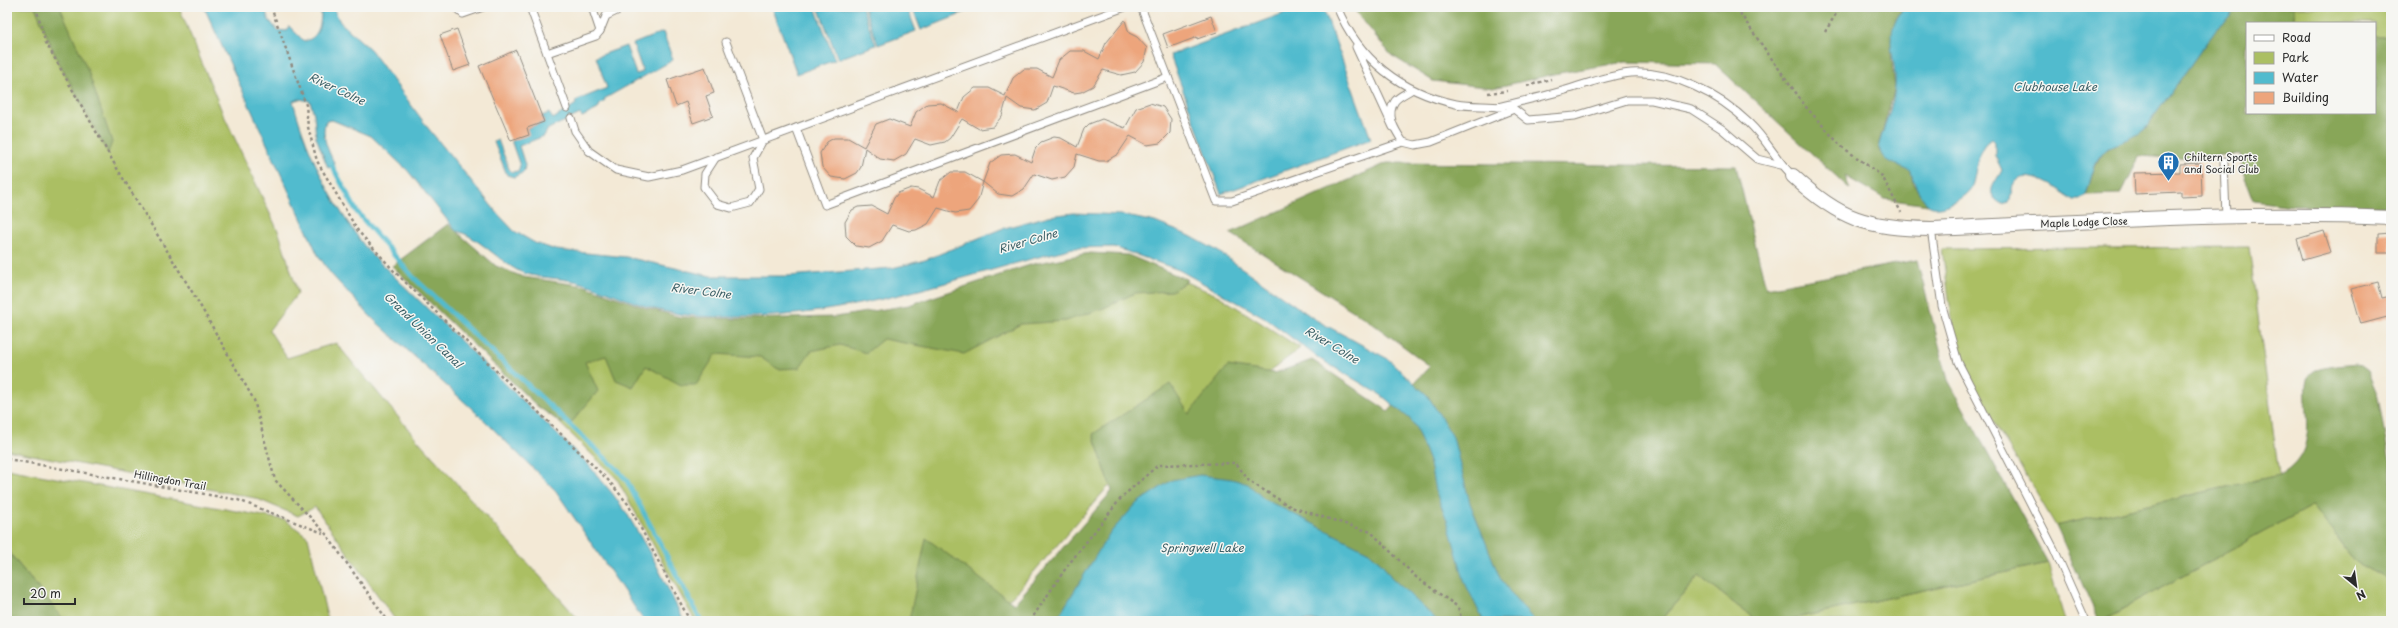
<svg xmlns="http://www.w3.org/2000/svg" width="2398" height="628" font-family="'Playpen Sans',sans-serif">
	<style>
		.green { fill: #abbf63; stroke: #6b7547 }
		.forest { fill: #88a659; stroke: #5a6842 }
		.water { fill: #51bbce; stroke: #3e737c }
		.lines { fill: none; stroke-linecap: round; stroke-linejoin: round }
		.stream { stroke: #51bbce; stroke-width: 5 }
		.building { fill: #eda57c }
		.lane-casing { stroke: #8f8a80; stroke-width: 9 }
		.street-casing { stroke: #8f8a80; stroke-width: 16 }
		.path { stroke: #8f8a80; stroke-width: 2.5; stroke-dasharray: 3 3; stroke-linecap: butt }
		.lane { stroke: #fff; stroke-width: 7 }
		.street { stroke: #fff; stroke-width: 14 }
		.labels { text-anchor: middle; stroke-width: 3; stroke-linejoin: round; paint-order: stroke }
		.poi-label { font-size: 10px; fill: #2b2b2b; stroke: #f6f6f2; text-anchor: start }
		.street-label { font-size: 10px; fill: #2b2b2b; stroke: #f6f6f2 }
		.water-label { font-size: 11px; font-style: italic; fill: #385d64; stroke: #f6f6f2 }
	</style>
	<rect width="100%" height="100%" fill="#f6f6f2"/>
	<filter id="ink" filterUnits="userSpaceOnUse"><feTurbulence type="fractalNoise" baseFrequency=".025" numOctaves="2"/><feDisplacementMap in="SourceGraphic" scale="8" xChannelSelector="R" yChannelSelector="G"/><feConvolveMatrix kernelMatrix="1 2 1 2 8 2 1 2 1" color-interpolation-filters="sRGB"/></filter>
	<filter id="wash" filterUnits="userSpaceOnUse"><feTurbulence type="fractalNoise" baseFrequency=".012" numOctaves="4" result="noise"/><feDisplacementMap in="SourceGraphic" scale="16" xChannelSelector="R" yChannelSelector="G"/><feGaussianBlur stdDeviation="0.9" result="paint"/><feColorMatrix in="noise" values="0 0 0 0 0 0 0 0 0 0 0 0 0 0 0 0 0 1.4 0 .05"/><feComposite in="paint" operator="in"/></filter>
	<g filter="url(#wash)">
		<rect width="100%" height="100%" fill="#f3e9d6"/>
		<g class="green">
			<path d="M 7,7 L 179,7 L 221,109 L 279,233 L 298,293 L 269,330 L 287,358 L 336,343 L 415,437 L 580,621 L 396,621 L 315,507 L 298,516 L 255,498 L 7,450 Z"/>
			<path d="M 2294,7 L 2391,7 L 2391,36 L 2375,36 L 2375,23 L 2294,23 Z"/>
			<path d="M 2249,247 L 2279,475 L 2056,526 L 1958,362 L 1942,249 Z"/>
			<path d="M 1183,281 L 1219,296 L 1300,348 L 1263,377 L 1184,425 L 1106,489 L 1012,597 L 976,621 L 695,621 L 617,479 L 440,306 L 578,359 Z"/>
			<path d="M 7,469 L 285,520 L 308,537 L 328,621 L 65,621 L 7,550 Z"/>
			<path d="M 2313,505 L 2356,562 L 2391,581 L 2391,621 L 2108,621 L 2106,618 Z"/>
			<path d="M 2048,563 L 2065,621 L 1782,621 Z"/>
			<path d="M 1699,576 L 1757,621 L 1660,621 Z"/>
		</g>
		<g class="forest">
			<path d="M 35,7 L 60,7 L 88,71 L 112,142 L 108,153 L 55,55 Z"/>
			<path d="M 1352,7 L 1904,7 L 1896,18 L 1891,54 L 1895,88 L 1879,143 L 1879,151 L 1911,171 L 1913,184 L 1928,205 L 1885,199 L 1845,176 L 1850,189 L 1715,64 L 1625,62 L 1559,73 L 1493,88 L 1433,81 L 1391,55 Z"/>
			<path d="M 2236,7 L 2294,7 L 2294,23 L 2247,23 L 2247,113 L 2375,113 L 2375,36 L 2391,36 L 2391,207 L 2293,206 L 2254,201 L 2244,175 L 2241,154 L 2173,158 L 2138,156 L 2132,172 L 2121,194 L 2086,195 L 2094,168 L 2103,151 L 2145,129 L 2216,29 L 2228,19 Z"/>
			<path d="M 1387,163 L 1736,166 L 1766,288 L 1917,260 L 1948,380 L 2048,563 L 1782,621 L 1757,621 L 1699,576 L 1660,621 L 909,621 L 926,538 L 1014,604 L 1112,491 L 1093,434 L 1170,384 L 1189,414 L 1228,366 L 1275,373 L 1312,360 L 1388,411 L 1430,366 L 1369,321 L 1230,233 Z"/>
			<path d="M 448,224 L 496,266 L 523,277 L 585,286 L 646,308 L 680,317 L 742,319 L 836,317 L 909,305 L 1033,264 L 1090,253 L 1128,255 L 1188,280 L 1172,291 L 1135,293 L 1104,308 L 1066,321 L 1021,324 L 964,354 L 883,339 L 866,353 L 840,345 L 811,351 L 799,368 L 778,369 L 760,357 L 716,354 L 696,385 L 681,385 L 646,366 L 633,387 L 616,380 L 606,356 L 585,362 L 598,391 L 572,422 L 561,423 L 537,406 L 392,266 Z"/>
			<path d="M 2357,363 L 2368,371 L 2377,392 L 2391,467 L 2391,581 L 2356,562 L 2313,505 L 2106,618 L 2107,621 L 2099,621 L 2056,526 L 2279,475 C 2333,444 2289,388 2314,371 C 2325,364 2344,365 2357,363 Z"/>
			<path d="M 7,550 L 65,621 L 7,621 Z"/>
		</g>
		<g class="water">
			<path d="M 204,7 L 264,7 L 269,20 L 277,30 L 287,31 L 289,26 L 304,41 C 318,39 321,25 321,12 L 317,7 L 333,7 L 340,22 L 371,50 L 428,128 L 499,215 L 514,231 L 535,243 L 556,250 L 626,257 L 711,276 L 788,276 L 892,268 L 925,260 L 1001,229 L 1049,216 L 1074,213 L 1122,215 L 1155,222 L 1190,236 L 1216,250 L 1316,320 L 1388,359 L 1428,396 L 1453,437 L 1470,503 L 1500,578 L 1515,599 L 1535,621 L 1483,620 L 1465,583 L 1447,520 L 1435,491 L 1430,464 L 1416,428 L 1410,419 L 1381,395 L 1320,359 L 1264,317 L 1179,270 L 1114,247 L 1073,248 C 960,276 850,319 732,317 C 705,317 680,316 655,309 C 629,302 605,289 578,282 C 563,278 534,278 521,272 C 501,263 475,234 456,231 L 408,171 L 371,136 L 332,120 L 326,121 C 320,136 329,151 335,165 L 328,168 L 316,137 L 314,114 L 310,101 L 299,99 L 293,101 C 308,157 335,209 370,253 L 586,462 L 612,493 L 626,512 L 654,560 L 684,621 L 644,621 L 556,491 L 481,417 L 372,318 L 331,274 L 318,255 Z"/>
			<path d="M 772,7 L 815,7 L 835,60 L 797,74 Z"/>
			<path d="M 818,7 L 862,7 L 876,45 L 838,59 Z"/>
			<path d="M 864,7 L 907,7 L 916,31 L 878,45 Z"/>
			<path d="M 912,7 L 956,7 L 959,15 L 921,30 Z"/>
			<path d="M 957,7 L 979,7 L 960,14 Z"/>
			<path d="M 1301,7 L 1323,7 L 1371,139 L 1221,194 L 1170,55 Z"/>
			<path d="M 1904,7 L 2236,7 L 2228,19 L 2216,29 L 2145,129 C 2134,138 2123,141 2111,146 C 2094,154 2091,179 2086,195 L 2080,200 L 2074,200 C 2062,192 2024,163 2013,186 C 2011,191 2011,197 2009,202 L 2002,204 C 1982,193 1996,183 2002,170 L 1995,156 L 1995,142 L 1992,139 C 1975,146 1977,177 1971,188 C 1965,198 1944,209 1933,207 C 1927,206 1925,201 1922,197 C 1916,188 1913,182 1911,171 C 1896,162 1880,165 1879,144 C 1884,126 1894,105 1895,87 C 1897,52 1880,41 1904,7 Z"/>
			<path d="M 663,32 L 673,60 L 604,99 L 605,101 L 600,104 L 598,109 L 582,117 L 580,114 L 548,129 L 544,136 L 519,146 L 525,165 L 524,172 L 514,177 L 507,175 L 494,142 L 498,140 L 509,169 L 512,172 L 518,171 L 520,166 L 512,143 L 512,136 L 528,135 L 527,128 L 544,122 L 542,116 L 549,113 L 553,119 L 576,104 L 575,101 L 607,88 L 596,57 L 626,46 L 636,74 L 643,72 L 633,44 Z"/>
			<path d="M 1200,475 L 1232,479 L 1248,484 L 1264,499 L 1369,552 L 1383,565 L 1391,577 L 1438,621 L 1056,621 L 1109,534 L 1137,503 L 1172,480 Z"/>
		</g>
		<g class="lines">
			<path class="stream" d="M 329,160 L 357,212 L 412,276 L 618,470 L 627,481 L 701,621"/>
		</g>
		<g id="blocks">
			<g class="building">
				<path d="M 1211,16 L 1217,32 L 1197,39 L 1197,37 L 1168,48 L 1163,34 Z"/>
				<path d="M 1125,20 L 1129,33 L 1137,37 L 1147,48 L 1144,62 L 1135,72 L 1121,75 L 1103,70 L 1093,86 L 1081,92 L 1074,93 L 1053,86 L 1047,103 L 1035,110 L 1021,108 L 1007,98 L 1002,116 L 993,127 L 979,129 L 962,119 L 950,138 L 945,142 L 931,145 L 915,139 L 906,154 L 894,161 L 880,159 L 865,148 L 861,167 L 857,173 L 845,179 L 831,177 L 822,167 L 820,153 L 827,142 L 834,138 L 848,138 L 864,147 L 876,124 L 889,119 L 910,127 L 916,112 L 927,104 L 941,103 L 958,112 L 964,97 L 975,88 L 989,88 L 1005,96 L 1013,78 L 1024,69 L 1037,69 L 1052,77 L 1059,60 L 1070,51 L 1084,51 L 1099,59 L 1106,43 Z"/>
				<path d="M 457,29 L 470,65 L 453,71 L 440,35 Z"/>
				<path d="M 516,50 L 544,122 L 527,128 L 529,135 L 511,141 L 479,66 Z"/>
				<path d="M 705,67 L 714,93 L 706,96 L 713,116 L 693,123 L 686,102 L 676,106 L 667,80 Z"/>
				<path d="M 1150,103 L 1163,107 L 1171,119 L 1170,133 L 1160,143 L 1147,145 L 1130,136 L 1118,154 L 1106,161 L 1099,161 L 1077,154 L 1074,167 L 1065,177 L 1052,180 L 1034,174 L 1024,189 L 1012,196 L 998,194 L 983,182 L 978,200 L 969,211 L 955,213 L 938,208 L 928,224 L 916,230 L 909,231 L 892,225 L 882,241 L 869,248 L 856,246 L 846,236 L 845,222 L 852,210 L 858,207 L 872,206 L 887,214 L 894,198 L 898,193 L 911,188 L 918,189 L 934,197 L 940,181 L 951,172 L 965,172 L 983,182 L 990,163 L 1001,155 L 1015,154 L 1031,162 L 1036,147 L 1041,142 L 1054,137 L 1061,138 L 1077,147 L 1084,129 L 1089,124 L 1102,119 L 1125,128 L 1136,108 Z"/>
				<path d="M 2201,163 L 2202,196 L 2181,197 L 2181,192 L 2135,194 L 2134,173 L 2180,172 L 2180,164 Z"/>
				<path d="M 2324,231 L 2331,252 L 2303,260 L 2297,239 Z"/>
				<path d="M 2391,233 L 2391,253 L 2378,253 L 2378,234 Z"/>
				<path d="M 2378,282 L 2382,298 L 2391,296 L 2391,316 L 2361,324 L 2351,289 Z"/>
			</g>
		</g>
	</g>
	<g filter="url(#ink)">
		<use href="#blocks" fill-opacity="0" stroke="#8f8a80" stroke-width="1"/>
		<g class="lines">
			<defs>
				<g id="lane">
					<path d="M 455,7 L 463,14 L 483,7"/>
					<path d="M 530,7 L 567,108"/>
					<path d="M 1141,7 L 1216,201 L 1232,201 L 1403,142 L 1415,145 L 1431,142 L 1514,109 L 1528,120 L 1575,116 L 1627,100 L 1652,100 L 1691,109 L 1722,129 L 1757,159 L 1781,165"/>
					<path d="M 1337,7 C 1359,60 1401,92 1456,104 C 1471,107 1487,105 1502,107"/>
					<path d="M 600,31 L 606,16 L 625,7"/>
					<path d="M 1356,47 L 1393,127"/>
					<path d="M 547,53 L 596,36 L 600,31 L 592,7"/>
					<path d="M 1498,107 C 1522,101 1546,96 1569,89 C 1589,83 1610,75 1631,73 C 1673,71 1719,94 1749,123 C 1767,140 1776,160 1793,176"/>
					<path d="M 571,118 L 575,131 L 589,151 L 616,170 L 649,177 L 682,170 L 1125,7"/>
					<path d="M 796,128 L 825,205 L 1168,77"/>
					<path d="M 1403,142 C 1395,130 1385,115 1395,101 C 1399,96 1407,93 1411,90"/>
					<path d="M 716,157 L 705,174 L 704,187 L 717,204 L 731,208 L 750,203 L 759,189 L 753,158 L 763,140 L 726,42"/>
					<path d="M 2224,162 L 2226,217"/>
					<path d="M 1931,229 L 1942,306 L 1958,362 L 2054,549 L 2086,621"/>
				</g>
				<path id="street" d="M 1793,176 C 1840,220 1868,228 1931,229 C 2084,222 2238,211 2391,218"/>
			</defs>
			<use href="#lane" class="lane-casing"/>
			<use href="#street" class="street-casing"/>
			<g class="path">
				<path d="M 36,7 L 45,41 L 115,165 L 197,300 L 254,400 L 275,480 L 326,534 L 388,621"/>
				<path d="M 271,7 L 306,105 L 308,127 L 317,161 L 358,231 L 394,271 L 608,480 L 628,504 L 690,621"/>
				<path d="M 1739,7 L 1741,15 L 1757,38 L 1806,107 L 1841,146 L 1882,176 L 1901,212"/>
				<path d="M 1825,32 L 1840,7"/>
				<path d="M 1527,86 L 1551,79"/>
				<path d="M 1488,93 L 1507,91"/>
				<path d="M 7,459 L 238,500 L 323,533"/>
				<path d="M 1030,621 L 1068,565 L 1122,497 L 1158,465 L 1236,463 L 1249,481 L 1291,507 L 1371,532 L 1416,577 L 1458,607 L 1462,621"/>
			</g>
			<use href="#lane" class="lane"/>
			<use href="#street" class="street"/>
		</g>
	</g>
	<defs>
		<symbol id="building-pin" viewBox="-11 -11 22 30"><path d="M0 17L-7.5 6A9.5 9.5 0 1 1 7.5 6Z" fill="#1f6fb2" stroke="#f6f6f2"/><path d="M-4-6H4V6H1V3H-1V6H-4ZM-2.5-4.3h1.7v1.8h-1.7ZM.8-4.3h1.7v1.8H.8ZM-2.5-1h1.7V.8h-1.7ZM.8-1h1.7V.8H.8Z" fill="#fff"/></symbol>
	</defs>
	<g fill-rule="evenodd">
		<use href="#building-pin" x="2156" y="150" width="25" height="34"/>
	</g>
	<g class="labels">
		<g class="poi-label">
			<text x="2184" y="161">Chiltern Sports<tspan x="2184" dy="12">and Social Club</tspan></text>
		</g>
		<g class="street-label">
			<text transform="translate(2084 222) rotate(-2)" y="4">Maple Lodge Close</text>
			<text transform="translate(170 480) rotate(10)" y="4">Hillingdon Trail</text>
		</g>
		<g class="water-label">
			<text x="2055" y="91">Clubhouse Lake</text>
			<text transform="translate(337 89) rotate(25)" y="4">River Colne</text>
			<text transform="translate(1028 241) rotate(-16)" y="4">River Colne</text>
			<text transform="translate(701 291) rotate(7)" y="4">River Colne</text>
			<text transform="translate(423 330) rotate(44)" y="4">Grand Union Canal</text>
			<text transform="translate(1332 345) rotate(31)" y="4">River Colne</text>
			<text x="1202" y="552">Springwell Lake</text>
		</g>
	</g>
	<rect width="2398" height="628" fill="none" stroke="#f6f6f2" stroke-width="24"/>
	<rect x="2246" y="22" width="130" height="92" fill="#f6f6f2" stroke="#a5a5a2"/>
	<rect x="2254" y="35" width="20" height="6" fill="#ffffff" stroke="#a5a5a2"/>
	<text x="2282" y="42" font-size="12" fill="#2b2b2b">Road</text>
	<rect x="2254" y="52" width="20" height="12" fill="#abbf63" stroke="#a5a5a2"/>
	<text x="2282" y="62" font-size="12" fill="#2b2b2b">Park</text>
	<rect x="2254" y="72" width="20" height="12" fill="#51bbce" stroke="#a5a5a2"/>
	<text x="2282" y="82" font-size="12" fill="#2b2b2b">Water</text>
	<rect x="2254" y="92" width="20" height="12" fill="#eda57c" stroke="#a5a5a2"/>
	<text x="2282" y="102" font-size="12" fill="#2b2b2b">Building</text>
	<g transform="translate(2356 586) rotate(151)" stroke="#f6f6f2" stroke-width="3" paint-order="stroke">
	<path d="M0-3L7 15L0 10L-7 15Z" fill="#2b2b2b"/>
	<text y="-6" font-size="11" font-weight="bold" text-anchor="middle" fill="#2b2b2b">N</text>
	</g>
	<path d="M24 598v6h51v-6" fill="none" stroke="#2b2b2b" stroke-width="2"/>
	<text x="30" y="598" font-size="12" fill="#2b2b2b" stroke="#f6f6f2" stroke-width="3" paint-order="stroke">20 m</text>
</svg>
